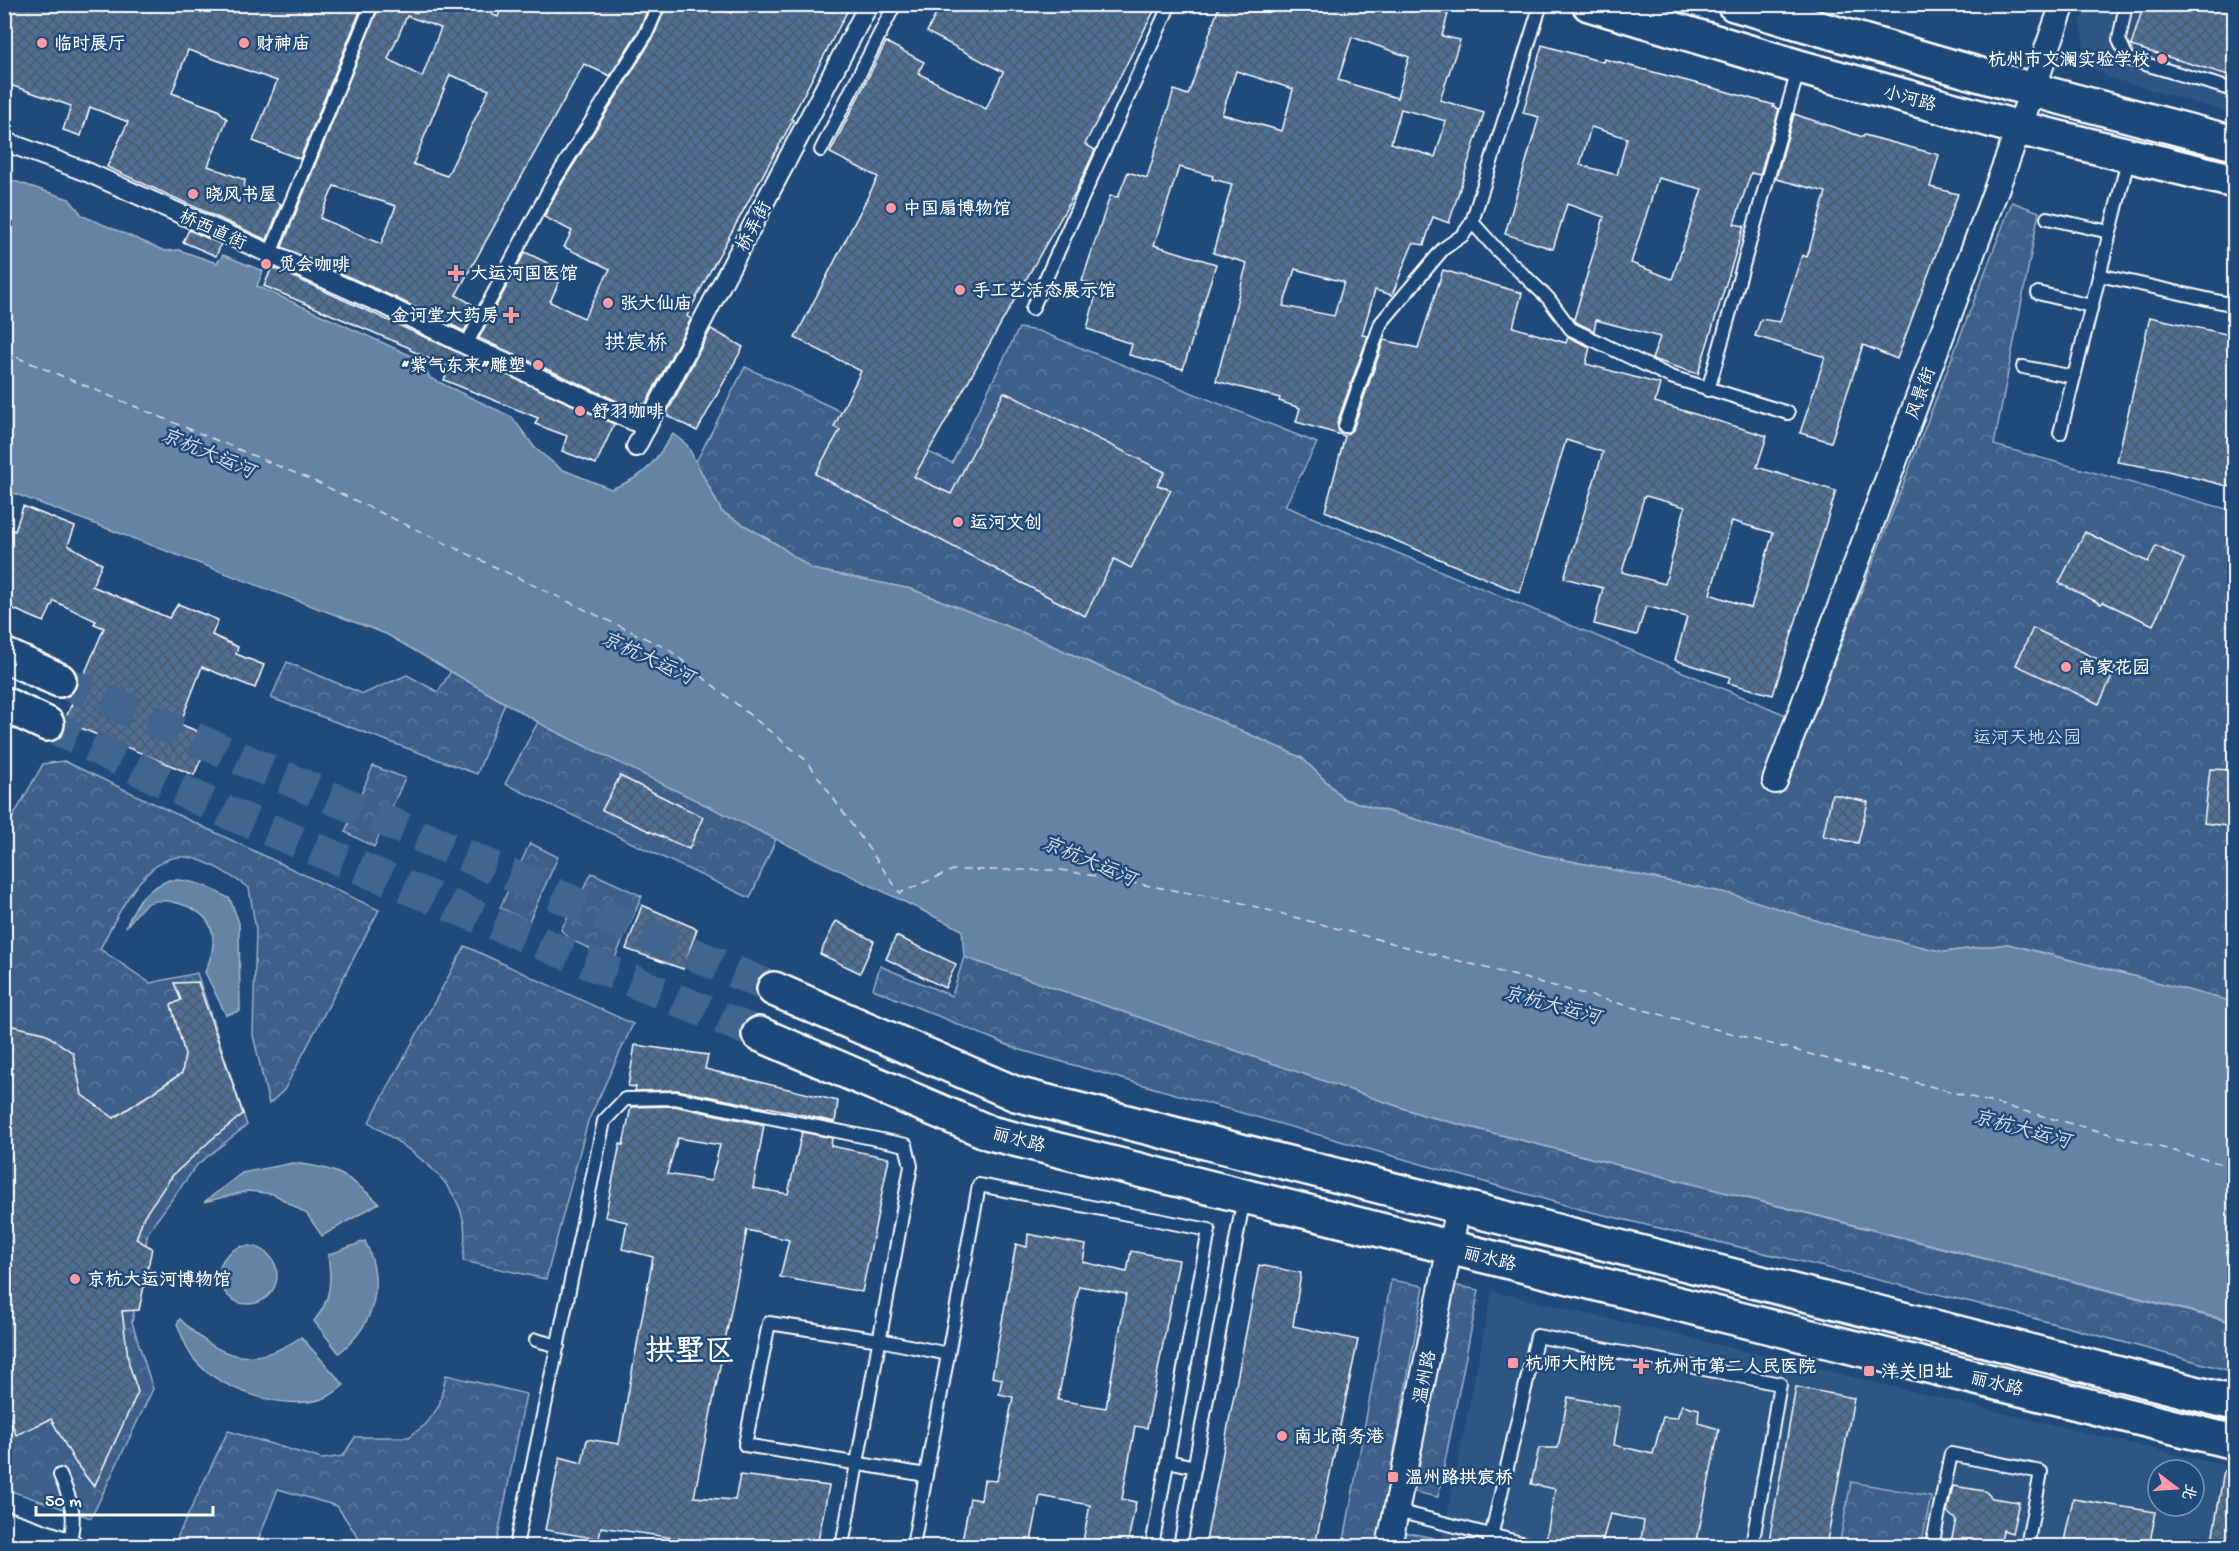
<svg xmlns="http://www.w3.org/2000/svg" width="2239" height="1551" font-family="'Gochi Hand','LXGW WenKai TC',sans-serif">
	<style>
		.built { fill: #2e5683; fill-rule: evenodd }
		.forest { fill: url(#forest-crowns); stroke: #9eb0c5; stroke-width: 1.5 }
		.water { fill: #6583a4; stroke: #a3b5c8; stroke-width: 1.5 }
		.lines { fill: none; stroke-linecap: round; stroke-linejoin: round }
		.ferry { stroke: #d8e0e8; stroke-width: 1.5; stroke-dasharray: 8 6; stroke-linecap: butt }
		.building { fill: url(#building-cross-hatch); stroke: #fff; stroke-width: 1.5; fill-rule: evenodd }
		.secondary-tunnel { stroke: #41658e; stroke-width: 33; stroke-dasharray: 33 16; stroke-linecap: butt }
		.service-casing { stroke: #fff; stroke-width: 16 }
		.pedestrian-casing { stroke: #fff; stroke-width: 22 }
		.minor-casing { stroke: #fff; stroke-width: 28 }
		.secondary-casing { stroke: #fff; stroke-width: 38 }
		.service { stroke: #1f4a7a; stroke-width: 12 }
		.pedestrian { stroke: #1f4a7a; stroke-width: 18 }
		.minor { stroke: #1f4a7a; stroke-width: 24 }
		.secondary { stroke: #1f4a7a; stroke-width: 33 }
		.poi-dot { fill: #ff9aa2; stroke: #1f4a7a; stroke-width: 2 }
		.labels { text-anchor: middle; stroke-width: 5; stroke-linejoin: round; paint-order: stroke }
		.poi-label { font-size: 18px; font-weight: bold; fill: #fff; stroke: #1f4a7a; text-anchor: start }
		.street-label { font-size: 18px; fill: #fff; stroke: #1f4a7a }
		.park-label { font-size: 18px; fill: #d8dfe8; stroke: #1f4a7a }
		.water-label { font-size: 20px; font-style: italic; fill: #d8e0e8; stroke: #1f4a7a }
		.quarter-label { font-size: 21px; fill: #fff; stroke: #1f4a7a }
		.town-label { font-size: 30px; font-weight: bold; fill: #fff; stroke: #1f4a7a }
	</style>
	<defs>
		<pattern id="forest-crowns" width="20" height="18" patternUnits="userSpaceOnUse" patternTransform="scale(1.5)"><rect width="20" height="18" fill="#3c618b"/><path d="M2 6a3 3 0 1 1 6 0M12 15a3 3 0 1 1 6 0" fill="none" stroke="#59799c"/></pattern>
		<pattern id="building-cross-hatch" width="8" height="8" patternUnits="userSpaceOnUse" patternTransform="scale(1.5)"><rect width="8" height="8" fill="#507197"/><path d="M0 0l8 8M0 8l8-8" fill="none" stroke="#4e5b6a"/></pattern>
	</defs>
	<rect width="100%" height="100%" fill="#1f4a7a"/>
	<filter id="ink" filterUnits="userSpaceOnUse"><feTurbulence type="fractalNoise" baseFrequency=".0167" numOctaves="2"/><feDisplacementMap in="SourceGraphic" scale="12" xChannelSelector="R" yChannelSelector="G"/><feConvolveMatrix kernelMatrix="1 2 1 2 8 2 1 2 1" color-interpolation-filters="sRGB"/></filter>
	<g filter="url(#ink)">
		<g class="built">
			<path d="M 2086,5 L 2234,5 L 2234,114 L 2110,78 L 2093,68 L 2085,50 L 2080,24 Z"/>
			<path d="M 1492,1291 L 2234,1468 L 2234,1546 L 1441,1546 ZM 2158,1470 L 2194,1470 L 2194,1506 L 2158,1506 Z"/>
		</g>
		<g class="forest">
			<path d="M 2012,202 L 2039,212 L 1994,445 L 2234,511 L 2234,1002 L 2008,944 L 1944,952 L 1841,928 L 1731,894 L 1541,855 L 1344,799 L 1302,758 L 1022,632 L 911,589 L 812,569 L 778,545 L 722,512 L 696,462 L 745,367 L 952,463 L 1019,328 L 1039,331 L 1317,443 L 1285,506 L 1786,715 L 1809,728 Z"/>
			<path d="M 287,662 L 363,694 L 407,675 L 438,692 L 451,671 L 505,703 L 477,774 L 271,698 Z"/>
			<path d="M 538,722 L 776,839 L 750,898 L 505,784 Z"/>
			<path d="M 64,761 L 379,910 L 284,1090 L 269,1104 L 253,1035 L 256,930 L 249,888 C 231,876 200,854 178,857 C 141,861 115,920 100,949 L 150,983 L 197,973 L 247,1125 L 197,1165 L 148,1232 L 132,1322 L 153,1389 L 91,1518 L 5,1489 L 5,831 L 43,764 Z"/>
			<path d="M 373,766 L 405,778 L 374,847 L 345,832 Z"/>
			<path d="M 530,843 L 558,857 L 529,921 L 500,908 Z"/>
			<path d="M 592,873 L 642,896 L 614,960 L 571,940 L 561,930 Z"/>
			<path d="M 465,946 L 633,1024 L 588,1121 L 546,1279 L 463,1261 C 464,1249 466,1237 464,1224 C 456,1175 406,1148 369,1122 Z"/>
			<path d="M 964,957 L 1423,1115 L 2234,1323 L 2234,1372 L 1992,1307 L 1579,1209 L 1017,1049 L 873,989 L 880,966 L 952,996 Z"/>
			<path d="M 1391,1280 L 1424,1286 L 1377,1546 L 1343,1546 Z"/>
			<path d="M 1453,1285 L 1479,1290 L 1438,1497 L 1414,1492 Z"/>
			<path d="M 446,1375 L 526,1394 L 496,1546 L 364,1546 L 337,1506 L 278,1489 L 256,1546 L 200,1546 L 176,1540 L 228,1431 L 322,1459 L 343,1456 L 355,1437 L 409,1437 L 426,1424 L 439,1406 Z"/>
			<path d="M 1851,1482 L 1931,1496 L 1921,1546 L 1839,1546 Z"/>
			<path d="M 1405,1532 L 1434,1538 L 1432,1546 L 1402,1546 Z"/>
		</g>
		<g class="water">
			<path d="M 5,178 L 69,199 L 83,216 L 165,251 L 179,250 L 217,263 L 223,255 L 263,271 L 257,286 L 421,360 L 430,378 L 512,417 L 535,448 L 561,469 L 611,489 C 648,475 651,466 673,434 L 687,445 L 722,512 L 778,545 L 812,569 L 911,589 L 1022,632 L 1302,758 L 1344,799 L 1541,855 L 1731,894 L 1841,928 L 1944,952 L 2008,944 L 2234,1002 L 2234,1322 L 1423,1115 L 964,957 L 962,930 L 550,729 L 386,634 L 5,490 Z"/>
			<path d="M 169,880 C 193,879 209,887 230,899 L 239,923 L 240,1011 L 226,1015 L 205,972 C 222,935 213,911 173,902 C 165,900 152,900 145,905 C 138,911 132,920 126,927 C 138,899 141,893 169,880 Z"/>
			<path d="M 293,1163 C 337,1168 347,1174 379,1203 L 322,1236 L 307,1214 L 274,1194 L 248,1191 L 204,1202 L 242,1173 Z"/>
			<path d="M 365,1241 C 385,1283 376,1324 339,1353 L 314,1321 C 331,1301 332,1281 328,1255 Z"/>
			<circle cx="248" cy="1275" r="29"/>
			<path d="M 180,1319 C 219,1359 252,1370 301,1337 L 344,1385 C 340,1388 335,1393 329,1396 C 292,1415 217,1390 193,1358 C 186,1349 182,1335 177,1324 Z"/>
		</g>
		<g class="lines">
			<path class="ferry" d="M 4,352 L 312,480 L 668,649 L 807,761 L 900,893 L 953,870 L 1061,870 L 1234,901 L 2234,1167"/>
		</g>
		<g class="building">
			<path d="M 4,4 L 363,4 L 300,159 L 253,141 L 277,81 L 188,50 L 172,93 L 218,110 L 227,119 L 208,166 L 245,180 L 244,188 L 281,204 L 267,240 L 107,167 L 128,122 L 90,107 L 81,136 L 63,130 L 71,106 L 4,83 Z"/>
			<path d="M 380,4 L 468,4 L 498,17 L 503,4 L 650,4 L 639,30 L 610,76 L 584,64 L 456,295 L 477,307 L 464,331 L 394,297 L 282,247 ZM 407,16 L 441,28 L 422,77 L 388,59 ZM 450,75 L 489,90 L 447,176 L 413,164 ZM 334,186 L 396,206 L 381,244 L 320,218 Z"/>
			<path d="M 667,4 L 714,4 L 731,13 L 735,4 L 851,4 L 791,119 L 793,120 L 707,277 L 687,316 L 691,319 L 645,405 L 641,403 L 637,410 L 479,338 L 525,252 L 564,271 L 550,302 L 584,318 L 610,269 L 564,247 L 572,231 L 544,217 L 559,188 L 653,38 Z"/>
			<path d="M 941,4 L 1141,4 L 1154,11 L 1085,144 L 1095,150 L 1075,193 L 914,477 L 951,494 L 1004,392 L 1165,472 L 1157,485 L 1171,490 L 1131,568 L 1114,559 L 1085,616 L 815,474 L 840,430 L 834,427 L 861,371 L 795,338 L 878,177 L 830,153 L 886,42 L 924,62 L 918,73 L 986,109 L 1003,72 L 927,32 Z"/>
			<path d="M 1220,4 L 1415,4 L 1448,14 L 1442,36 L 1460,40 L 1440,100 L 1484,113 L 1449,223 L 1433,217 L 1424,245 L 1413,243 L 1392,295 L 1375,290 L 1362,335 L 1368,336 L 1337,423 L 1339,432 L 1347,434 L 1353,429 L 1384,340 L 1418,348 L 1443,270 L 1522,293 L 1513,327 L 1566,343 L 1568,337 L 1590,347 L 1586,364 L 1660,384 L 1655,402 L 1767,436 L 1757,467 L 1836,491 L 1773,695 L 1728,683 L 1730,677 L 1675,660 L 1687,617 L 1646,606 L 1637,635 L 1594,624 L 1603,588 L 1564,578 L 1603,452 L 1566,440 L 1520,593 L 1325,511 L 1345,436 L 1296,422 L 1300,408 L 1279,401 L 1280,398 L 1216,381 L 1247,263 L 1213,253 L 1232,184 L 1212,179 L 1213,176 L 1179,167 L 1154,245 L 1216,264 L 1183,369 L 1129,355 L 1132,344 L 1087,329 L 1098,286 L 1082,281 L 1110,196 L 1118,197 L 1128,172 L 1147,178 L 1174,90 L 1188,95 ZM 1352,37 L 1409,57 L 1397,98 L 1338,80 ZM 1236,71 L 1293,89 L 1282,131 L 1222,114 ZM 1401,109 L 1446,121 L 1435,157 L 1391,143 ZM 1295,269 L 1344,282 L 1334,316 L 1283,306 ZM 1646,496 L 1685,507 L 1665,584 L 1622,572 L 1644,497 ZM 1732,521 L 1773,533 L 1751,608 L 1710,594 Z"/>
			<path d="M 2144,4 L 2235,4 L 2235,77 L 2131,46 Z"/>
			<path d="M 1542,45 L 1603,62 L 1604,59 L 1721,90 L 1774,105 L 1773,107 L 1779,109 L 1760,175 L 1751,173 L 1734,224 L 1744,226 L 1698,374 L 1652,359 L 1660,337 L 1596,320 L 1594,331 L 1576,322 L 1574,319 L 1604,217 L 1567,204 L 1553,249 L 1505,234 L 1539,117 L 1523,113 ZM 1591,127 L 1627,138 L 1617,175 L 1580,165 ZM 1658,178 L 1702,189 L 1672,279 L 1631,263 Z"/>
			<path d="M 1794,114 L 1863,137 L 1864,135 L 1939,155 L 1930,187 L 1958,194 L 1897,359 L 1863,345 L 1831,442 L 1800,433 L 1825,357 L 1755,336 L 1761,319 L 1780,322 L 1802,255 L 1807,257 L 1826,192 L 1776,179 Z"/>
			<path d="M 189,230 L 221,244 L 216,256 L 183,242 Z"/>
			<path d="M 272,267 L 614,424 L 596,464 L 562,451 L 567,436 L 535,424 L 538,418 L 444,380 L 449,368 L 410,350 L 410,348 L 264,286 Z"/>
			<path d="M 2150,317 L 2235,336 L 2235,488 L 2164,470 L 2117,462 Z"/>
			<path d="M 711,329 L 743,347 L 697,431 L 666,415 Z"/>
			<path d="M 23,506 L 75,527 L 68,545 L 102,564 L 92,586 L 169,618 L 178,604 L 218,620 L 212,635 L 238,647 L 236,654 L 264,665 L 255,688 L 202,667 L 180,724 L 211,737 L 194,775 L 66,722 L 65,720 L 104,628 L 94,624 L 96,621 L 54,601 L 44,622 L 4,605 L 4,527 L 15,531 Z"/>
			<path d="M 2085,532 L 2148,562 L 2156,546 L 2184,559 L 2153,625 L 2103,602 L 2101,604 L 2059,583 Z"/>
			<path d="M 2033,628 L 2116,668 L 2099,704 L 2016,665 Z"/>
			<path d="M 2210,769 L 2233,770 L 2232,805 L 2235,805 L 2235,827 L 2204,823 Z"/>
			<path d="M 620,776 L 703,817 L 689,849 L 602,810 Z"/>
			<path d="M 1832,794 L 1868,802 L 1858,843 L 1823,836 Z"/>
			<path d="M 642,905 L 697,929 L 683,969 L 626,949 Z"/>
			<path d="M 836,921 L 874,941 L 860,973 L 820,954 Z"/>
			<path d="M 896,936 L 956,964 L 945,988 L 886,959 Z"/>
			<path d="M 198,982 L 243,1114 L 211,1140 L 172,1176 L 144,1216 L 136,1239 L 152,1248 L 139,1310 L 122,1311 L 129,1364 L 138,1392 L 94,1487 L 75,1462 L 51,1419 L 16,1435 L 4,1399 L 4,1024 L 44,1033 L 73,1053 L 82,1095 L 114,1118 L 182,1073 L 185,1054 L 171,1005 L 181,1000 L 174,983 Z"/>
			<path d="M 635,1045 L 708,1055 L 705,1069 L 838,1101 L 835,1122 L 768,1107 L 767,1108 L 677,1090 L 635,1091 L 636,1087 L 628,1086 Z"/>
			<path d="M 674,1106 L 764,1125 L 753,1188 L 788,1194 L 802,1132 L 832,1138 L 831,1146 L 889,1158 L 862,1292 L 780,1277 L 789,1240 L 747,1230 L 694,1497 L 735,1500 L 740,1475 L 829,1486 L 817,1546 L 726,1546 L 601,1527 L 599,1539 L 545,1530 L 560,1457 L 582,1463 L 587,1439 L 619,1444 L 653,1257 L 622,1249 L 627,1222 L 605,1217 L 620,1144 L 623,1145 L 631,1107 ZM 678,1138 L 720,1145 L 711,1181 L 667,1174 Z"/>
			<path d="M 1028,1234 L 1086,1245 L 1083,1262 L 1127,1272 L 1131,1251 L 1179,1260 L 1147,1428 L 1135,1426 L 1122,1499 L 1136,1502 L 1127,1546 L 1082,1546 L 1090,1505 L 1040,1496 L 1030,1546 L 961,1546 L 970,1498 L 981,1500 L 984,1480 L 997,1481 L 1013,1397 L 999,1394 L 1002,1379 L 992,1377 L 1016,1244 L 1027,1247 ZM 1079,1286 L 1126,1294 L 1106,1408 L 1058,1400 Z"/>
			<path d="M 1259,1265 L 1301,1273 L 1293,1326 L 1358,1340 L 1315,1546 L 1205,1546 Z"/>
			<path d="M 1796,1387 L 1854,1398 L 1826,1546 L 1768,1546 Z"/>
			<path d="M 1568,1397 L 1620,1407 L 1614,1445 L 1653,1454 L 1663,1417 L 1677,1418 L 1682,1405 L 1699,1409 L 1698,1423 L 1719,1429 L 1696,1546 L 1640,1546 L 1644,1521 L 1610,1514 L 1601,1546 L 1579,1546 L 1546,1541 L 1555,1489 L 1531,1484 L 1539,1448 L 1558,1448 Z"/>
			<path d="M 2224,1471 L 2235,1472 L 2235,1546 L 2211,1546 Z"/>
			<path d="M 1953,1486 L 1985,1491 L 1992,1498 L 2019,1502 L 2012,1533 L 2003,1530 L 2000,1546 L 1950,1546 L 1956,1520 L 1947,1512 Z"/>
			<path d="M 2073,1499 L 2156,1512 L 2149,1546 L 2063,1546 Z"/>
		</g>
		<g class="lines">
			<g class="secondary-tunnel">
				<path d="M 59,680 L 774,989"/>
				<path d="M 47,724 L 224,811 L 759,1034"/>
			</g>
			<defs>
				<g id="service">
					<path d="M 2126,4 L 2119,40 L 2128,59 L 2234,90"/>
					<path d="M 821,150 L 895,4"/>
					<path d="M 2047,218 L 2109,232"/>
					<path d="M 1472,222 L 1497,250 L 1548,298 L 1571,329 L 1671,377 L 1788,413"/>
					<path d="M 270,254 L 372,4"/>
					<path d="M 2099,275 L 2234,305"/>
					<path d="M 2038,293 L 2091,306"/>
					<path d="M 1032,309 L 1170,4"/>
					<path d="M 466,345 L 552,184 L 646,34 L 659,4"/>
					<path d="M 2023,367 L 2074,377"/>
					<path d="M 1708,390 L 1799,67"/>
					<path d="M 1345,426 L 1381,323 L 1443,249 L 1463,235 L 1472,222 L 1541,4"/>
					<path d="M 2060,433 L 2129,156"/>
					<path d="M 536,1340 L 558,1346"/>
					<path d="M 1168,1461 L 1195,1467"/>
					<path d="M 60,1475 C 71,1500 78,1518 68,1545"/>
					<path d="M 926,1475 L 745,1445 L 769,1323 L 880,1340 L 948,1354"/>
					<path d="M 1397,1511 L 1533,1546"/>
					<path d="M 516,1546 L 604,1121 L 625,1099 L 675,1098 L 906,1145 L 911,1166 L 842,1546"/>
					<path d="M 913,1546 L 979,1185 L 1209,1230 L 1152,1546"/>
					<path d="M 1180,1546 L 1244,1197"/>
					<path d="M 1489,1546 L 1537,1336 L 1780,1384 L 1752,1546"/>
					<path d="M 1932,1546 L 1951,1454 L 2041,1472 L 2027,1546"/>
				</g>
				<g id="pedestrian">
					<path d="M 4,141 L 87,172 L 389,307 L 466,345 L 647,427"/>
					<path d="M 636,447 L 869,4"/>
				</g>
				<g id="minor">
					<path d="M 1775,781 L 2019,128 L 2063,4"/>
					<path d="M 4,1523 L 71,1546"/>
					<path d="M 1389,1546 L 1458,1207"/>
				</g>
				<g id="secondary">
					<path d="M 1589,4 L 1799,67 L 2019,128 L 2234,181"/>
					<path d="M 1734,4 L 2033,90 L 2234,143"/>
					<path d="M 4,655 L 59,680"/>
					<path d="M 4,704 L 47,724"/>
					<path d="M 774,989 L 1016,1094 L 2234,1403"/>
					<path d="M 759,1034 L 990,1133 L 2234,1442"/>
				</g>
			</defs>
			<use href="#service" class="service-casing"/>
			<use href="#pedestrian" class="pedestrian-casing"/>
			<use href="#minor" class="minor-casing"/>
			<use href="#secondary" class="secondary-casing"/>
			<use href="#service" class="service"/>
			<use href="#pedestrian" class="pedestrian"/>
			<use href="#minor" class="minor"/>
			<use href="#secondary" class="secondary"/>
		</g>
	</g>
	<g class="poi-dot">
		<circle cx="42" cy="43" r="6"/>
		<circle cx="244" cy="43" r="6"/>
		<circle cx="2162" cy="59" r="6"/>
		<circle cx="193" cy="194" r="6"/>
		<circle cx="891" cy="208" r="6"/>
		<circle cx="266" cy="264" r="6"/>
		<path d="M453 264h6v6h6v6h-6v6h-6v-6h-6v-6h6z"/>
		<circle cx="960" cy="290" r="6"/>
		<circle cx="608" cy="303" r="6"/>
		<path d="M508 306h6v6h6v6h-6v6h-6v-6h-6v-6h6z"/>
		<circle cx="538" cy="365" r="6"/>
		<circle cx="580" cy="411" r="6"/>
		<circle cx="958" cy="522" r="6"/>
		<circle cx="2066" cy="667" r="6"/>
		<circle cx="75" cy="1279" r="6"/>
		<rect x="1507" y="1357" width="12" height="12" rx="3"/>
		<path d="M1638 1357h6v6h6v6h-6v6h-6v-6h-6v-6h6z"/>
		<rect x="1863" y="1365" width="12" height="12" rx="3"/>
		<circle cx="1282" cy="1436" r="6"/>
		<rect x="1387" y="1471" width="12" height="12" rx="3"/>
	</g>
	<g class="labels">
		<g class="poi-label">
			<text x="54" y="49">临时展厅</text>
			<text x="256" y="49">财神庙</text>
			<text x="2150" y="65" text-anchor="end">杭州市文澜实验学校</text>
			<text x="205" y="200">晓风书屋</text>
			<text x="903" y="214">中国扇博物馆</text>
			<text x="278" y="270">觅会咖啡</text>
			<text x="470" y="279">大运河国医馆</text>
			<text x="972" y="296">手工艺活态展示馆</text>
			<text x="620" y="309">张大仙庙</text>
			<text x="499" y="321" text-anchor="end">金诃堂大药房</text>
			<text x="526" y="371" text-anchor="end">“紫气东来”雕塑</text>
			<text x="592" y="417">舒羽咖啡</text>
			<text x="970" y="528">运河文创</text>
			<text x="2078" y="673">高家花园</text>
			<text x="87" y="1285">京杭大运河博物馆</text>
			<text x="1525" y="1369">杭师大附院</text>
			<text x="1654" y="1372">杭州市第二人民医院</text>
			<text x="1881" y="1377">洋关旧址</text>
			<text x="1294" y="1442">南北商务港</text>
			<text x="1405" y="1483">温州路拱宸桥</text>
		</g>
		<g class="street-label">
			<text transform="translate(1910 98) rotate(15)" y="6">小河路</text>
			<text transform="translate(753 226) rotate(-62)" y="6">桥弄街</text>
			<text transform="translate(213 229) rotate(24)" y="6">桥西直街</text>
			<text transform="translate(1920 393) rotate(-70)" y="6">风景街</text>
			<text transform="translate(1019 1139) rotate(15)" y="6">丽水路</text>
			<text transform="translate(1490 1258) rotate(14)" y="6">丽水路</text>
			<text transform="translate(1424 1377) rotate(-79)" y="6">温州路</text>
			<text transform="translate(1997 1383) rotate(14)" y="6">丽水路</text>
		</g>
		<g class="park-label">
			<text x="2027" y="743">运河天地公园</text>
		</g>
		<g class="water-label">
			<text transform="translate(208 452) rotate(23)" y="7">京杭大运河</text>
			<text transform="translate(648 657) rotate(25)" y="7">京杭大运河</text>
			<text transform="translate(1089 860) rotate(23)" y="7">京杭大运河</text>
			<text transform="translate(1552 1004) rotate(15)" y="7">京杭大运河</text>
			<text transform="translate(2022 1128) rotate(15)" y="7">京杭大运河</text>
		</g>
		<g class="quarter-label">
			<text x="636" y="349">拱宸桥</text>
		</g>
		<g class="town-label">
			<text x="690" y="1360">拱墅区</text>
		</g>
	</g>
	<rect width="2239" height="1551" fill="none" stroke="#1f4a7a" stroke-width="24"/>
	<rect x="12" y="12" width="2215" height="1527" fill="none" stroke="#fff" stroke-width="2" filter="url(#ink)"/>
	<g transform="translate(2176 1488) rotate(107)"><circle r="28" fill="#1f4a7a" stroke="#7992af" stroke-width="1.5"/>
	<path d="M0-4.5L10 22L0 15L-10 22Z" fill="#ff9aa2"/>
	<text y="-9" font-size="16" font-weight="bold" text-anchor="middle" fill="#ffffff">北</text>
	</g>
	<path d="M36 1506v9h177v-9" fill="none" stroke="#ffffff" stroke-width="3"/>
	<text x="45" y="1506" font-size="18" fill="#ffffff" stroke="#1f4a7a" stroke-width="4.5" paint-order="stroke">50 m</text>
</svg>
